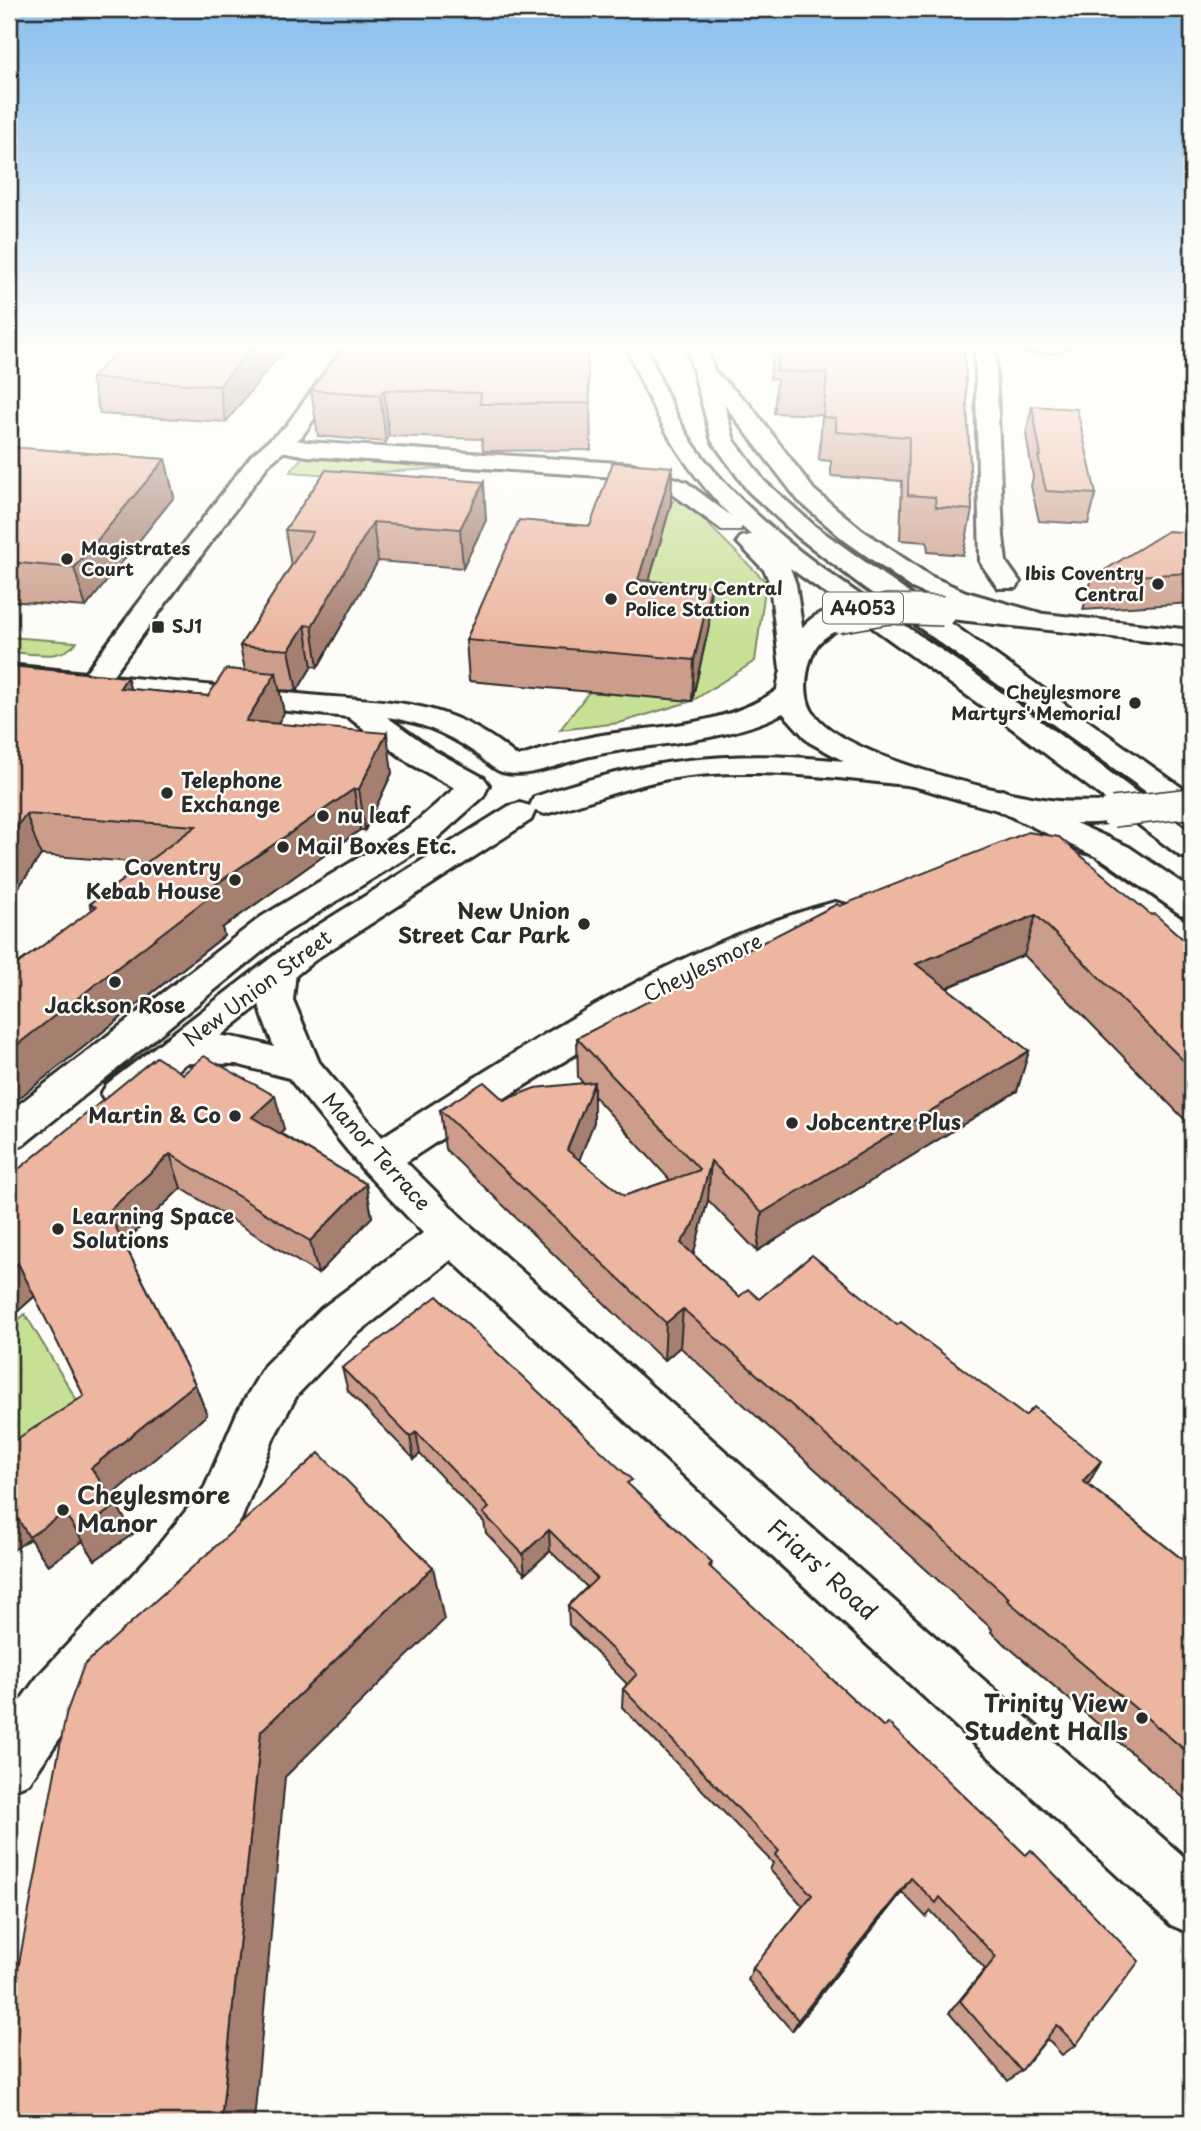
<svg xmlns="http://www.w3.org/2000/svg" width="1201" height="2131" font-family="'Playpen Sans',sans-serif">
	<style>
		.green { fill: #c6e096; stroke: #788660; stroke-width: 2 }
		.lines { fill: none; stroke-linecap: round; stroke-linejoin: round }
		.street-casing { stroke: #2b2b2b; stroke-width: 6 }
		.secondary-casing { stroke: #2b2b2b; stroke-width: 6 }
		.highway-casing { stroke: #2b2b2b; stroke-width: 6 }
		.street { fill: #fdfcf7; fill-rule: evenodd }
		.secondary { fill: #fdfcf7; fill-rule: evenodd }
		.highway { fill: #fdfcf7; fill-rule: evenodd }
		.secondary-bridge-casing { stroke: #2b2b2b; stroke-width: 32; stroke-linecap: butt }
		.secondary-bridge { stroke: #fdfcf7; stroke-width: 29 }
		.wall { fill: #cb9d8a; stroke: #2b2b2b; stroke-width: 2; fill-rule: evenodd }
		.shaded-wall { fill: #a57f70; stroke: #2b2b2b; stroke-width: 2 }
		.building { fill: #ecb6a0; stroke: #2b2b2b; stroke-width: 2 }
		.poi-dot { fill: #2b2b2b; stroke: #fdfcf7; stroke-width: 2.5 }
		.labels { text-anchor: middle; stroke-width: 5; stroke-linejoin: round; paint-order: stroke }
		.far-poi-label { font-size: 18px; font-weight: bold; fill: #2b2b2b; stroke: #fdfcf7; text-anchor: start }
		.shield { fill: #fdfcf7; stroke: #6a6a68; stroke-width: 2 }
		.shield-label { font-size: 19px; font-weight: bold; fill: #2b2b2b }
		.poi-label { font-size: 21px; font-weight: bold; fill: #2b2b2b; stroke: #fdfcf7; text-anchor: start }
		.street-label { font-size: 21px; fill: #2b2b2b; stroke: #fdfcf7 }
		.near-poi-label { font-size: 24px; font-weight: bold; fill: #2b2b2b; stroke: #fdfcf7; text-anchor: start }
		.near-street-label { font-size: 24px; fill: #2b2b2b; stroke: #fdfcf7 }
	</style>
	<rect width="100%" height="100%" fill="#fdfcf7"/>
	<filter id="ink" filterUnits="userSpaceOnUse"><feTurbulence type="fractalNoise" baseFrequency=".0143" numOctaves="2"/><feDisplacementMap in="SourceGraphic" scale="14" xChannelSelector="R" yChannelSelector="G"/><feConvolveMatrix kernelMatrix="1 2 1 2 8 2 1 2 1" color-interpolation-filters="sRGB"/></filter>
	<g filter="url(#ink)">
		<g class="green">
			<path d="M 9,343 L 168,343 L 113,351 Z"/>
			<path d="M 303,456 L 466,467 L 331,475 L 290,472 Z"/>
			<path d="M 678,494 L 766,582 L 755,661 L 692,701 L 619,723 L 560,730 L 589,692 L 692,701 L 638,620 L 671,504 Z"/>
			<path d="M 9,637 L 77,642 C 61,662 32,653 9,652 Z"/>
			<path d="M 25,1314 L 93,1427 L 9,1474 L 9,1328 Z"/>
		</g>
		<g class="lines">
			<defs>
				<g id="street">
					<path d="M 975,343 L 995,343 L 1003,536 L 1006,562 L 1020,582 L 1016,588 L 998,588 L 980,562 Z"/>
					<path d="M 998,343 L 1066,343 L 1068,346 C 1061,356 1006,352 998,343 Z"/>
					<path d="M 278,437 L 307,442 L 633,464 L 686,482 L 743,525 L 740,530 L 722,530 L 670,492 L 630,478 L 307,456 L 270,449 L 267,444 Z"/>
					<path d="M 1082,855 L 1094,858 L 1192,926 L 1192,955 L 1179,951 L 1070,874 L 1065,866 L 1070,858 Z"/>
					<path d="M 835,902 L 847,905 L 852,913 L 847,921 C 686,980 549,1068 406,1162 L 467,1223 L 1192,1864 L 1192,1934 L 1171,1925 L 451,1260 L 353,1337 L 297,1395 L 274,1437 L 241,1520 L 186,1592 L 77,1713 L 29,1783 L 9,1791 L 9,1716 L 39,1675 L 150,1556 L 205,1487 L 237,1413 L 265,1365 L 321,1309 L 423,1233 L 364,1171 L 289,1078 L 236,1064 L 178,1063 L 165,1059 L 159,1049 L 165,1039 C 200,1029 240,1037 274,1047 C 264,1019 248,991 265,963 L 278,960 L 291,963 L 296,972 L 293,1000 L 319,1062 L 382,1137 C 524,1047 671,946 835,902 Z"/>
				</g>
				<g id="secondary">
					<path d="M 347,343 L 367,343 L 302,436 L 268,465 L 112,676 C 174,682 236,688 298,694 C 387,703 445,695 518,757 C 546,748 573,740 602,735 C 661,725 726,726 777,690 C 782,657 802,601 847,612 L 851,618 C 842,631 822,634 815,649 C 806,666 802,694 812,711 C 839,756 998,793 1050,800 C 1074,804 1101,799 1124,805 L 1129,812 L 1124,819 C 1071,832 1008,813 957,799 C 941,795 922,787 906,785 C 827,777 746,766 668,779 C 625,787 586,803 545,814 L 535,811 L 531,820 L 319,957 L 135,1104 L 121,1109 L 107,1104 L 101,1094 L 107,1084 L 293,941 L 509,806 L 520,803 L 530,806 L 534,797 C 644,759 728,749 844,761 L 809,742 L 783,713 C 725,743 658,742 595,755 C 565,760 531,780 502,772 C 491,769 481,756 471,750 C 446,733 417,721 387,717 L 433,750 L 484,778 L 489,785 L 483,797 L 435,840 L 285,933 L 23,1145 L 9,1149 L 9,1112 L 261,917 L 411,826 L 455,788 L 411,764 L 348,717 L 9,683 L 9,665 L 85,673 L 234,478 L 252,455 L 286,426 Z"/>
					<path d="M 943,603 L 1192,630 L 1192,646 L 933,617 L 930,611 L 933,605 Z"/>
				</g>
				<g id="highway">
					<path d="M 625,343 L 645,343 C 661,380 675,420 699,452 C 767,541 867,598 957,661 C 1037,717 1114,776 1192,833 L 1192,859 L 1180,856 L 997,717 L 790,568 L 796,584 L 808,669 L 804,675 L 794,678 L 784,675 L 780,669 L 770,584 L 765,571 L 737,542 L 741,537 L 751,535 C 687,478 656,421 625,343 Z"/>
					<path d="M 686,343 L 706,343 L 714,371 L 750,405 L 814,490 L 862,530 L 930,576 L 966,592 L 1040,613 L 1044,619 L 1040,625 L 1030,627 L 948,604 L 912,588 L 844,540 L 798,500 L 724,404 L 734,440 L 764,481 L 816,527 L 1192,795 L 1192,820 L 1181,817 L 862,586 L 798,537 L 748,491 L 712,441 Z"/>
					<path d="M 1002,790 L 1129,847 L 1192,890 L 1192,917 L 1180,914 L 1105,861 L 991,807 L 986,800 L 991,793 Z"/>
				</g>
			</defs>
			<use href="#street" class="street-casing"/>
			<use href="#secondary" class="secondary-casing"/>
			<use href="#highway" class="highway-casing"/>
			<use href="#street" class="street"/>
			<use href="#secondary" class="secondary"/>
			<use href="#highway" class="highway"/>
			<defs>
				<g id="secondary-bridge">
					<path d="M 837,618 L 888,609 L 943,611"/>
					<path d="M 1113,812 L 1192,803"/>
				</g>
			</defs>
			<use href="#secondary-bridge" class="secondary-bridge-casing"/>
			<use href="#secondary-bridge" class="secondary-bridge"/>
		</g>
		<g class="wall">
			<path d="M 289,343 L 226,422 L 100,414 L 91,378 Z"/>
			<path d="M 346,343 L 590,403 L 591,450 L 485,451 L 483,451 L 482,439 L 389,436 L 386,442 L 318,436 L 311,390 Z"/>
			<path d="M 773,343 L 964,343 L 972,510 L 963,555 L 928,552 L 927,542 L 900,540 L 902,481 L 831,476 L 831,461 L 819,460 L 822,415 L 774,413 L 777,379 L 770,379 Z"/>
			<path d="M 1032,406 L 1096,494 L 1088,524 L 1039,521 L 1031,486 L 1033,477 L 1026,434 Z"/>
			<path d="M 9,447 L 165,459 L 174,497 L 86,607 L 9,601 Z"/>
			<path d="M 672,467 L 671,504 L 649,581 L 709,626 L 692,701 L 469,681 L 466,640 Z"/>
			<path d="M 326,470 L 486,520 L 463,568 L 378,561 L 318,667 L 312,666 L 297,691 L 279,690 L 284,713 L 277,724 L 392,773 L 365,830 L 360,830 L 222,928 L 224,936 L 9,1106 L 9,970 L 92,910 L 90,904 L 146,863 L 41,855 L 9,901 L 9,666 L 127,677 L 130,689 L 208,696 L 245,670 L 240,646 L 291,566 L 285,530 Z"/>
			<path d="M 1192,533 L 1192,603 L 1083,610 L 1092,578 Z"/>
			<path d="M 840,906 L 1151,915 L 1192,947 L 1192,1127 L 1024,955 L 947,988 L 1029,1051 L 1017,1091 L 757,1251 L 708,1200 L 693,1254 L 739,1297 L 759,1299 L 1089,1485 L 1192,1567 L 1192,1805 L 991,1632 L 992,1629 L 680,1347 L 664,1361 L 445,1149 L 440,1110 L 504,1100 L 583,1083 L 578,1077 L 577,1038 ZM 594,1096 L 670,1180 L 624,1196 L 579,1160 L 594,1122 Z"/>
			<path d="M 183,1074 L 284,1129 L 280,1133 L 366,1184 L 372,1217 L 318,1274 L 181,1188 L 124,1243 L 195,1384 L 207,1415 L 110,1496 L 133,1534 L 95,1560 L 83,1541 L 48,1565 L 30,1539 L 84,1396 L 35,1296 L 9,1319 Z"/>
			<path d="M 342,1368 L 631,1487 L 712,1562 L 711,1568 L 1076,2045 L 1062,2055 L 1047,2039 L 1021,2071 L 1008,2081 L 949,2013 L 985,1969 L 931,1911 L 926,1917 L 902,1892 L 792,2031 L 748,1980 L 753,1968 L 803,1906 L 770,1870 L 773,1863 L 622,1707 L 623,1689 L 627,1684 L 569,1625 L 568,1606 L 587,1587 L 550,1551 L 525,1574 L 486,1533 L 484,1522 L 420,1454 L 414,1459 L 348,1391 Z"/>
		</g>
		<g class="shaded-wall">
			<path d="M 256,343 L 289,343 L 226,422 L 219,386 Z"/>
			<path d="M 384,390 L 389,436 L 386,442 L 380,395 Z"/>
			<path d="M 165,459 L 174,497 L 86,607 L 74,568 Z"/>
			<path d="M 672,467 L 671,504 L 638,620 L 638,580 Z"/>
			<path d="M 484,482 L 486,520 L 463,568 L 460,529 Z"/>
			<path d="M 373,522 L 378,561 L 318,667 L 312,626 Z"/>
			<path d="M 711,586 L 709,626 L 692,701 L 694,660 Z"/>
			<path d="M 305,625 L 312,666 L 297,691 L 289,650 Z"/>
			<path d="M 276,673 L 284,713 L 255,762 L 246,721 Z"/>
			<path d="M 127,677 L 138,717 L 120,688 Z"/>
			<path d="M 387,733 L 392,773 L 365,830 L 359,789 Z"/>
			<path d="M 354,789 L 360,830 L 222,928 L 224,936 L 9,1106 L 9,1051 L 206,891 Z"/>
			<path d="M 26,814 L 41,855 L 9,901 L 9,838 Z"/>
			<path d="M 1036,915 L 1024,955 L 907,1004 L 916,964 Z"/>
			<path d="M 1029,1051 L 1017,1091 L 757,1251 L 762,1213 Z"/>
			<path d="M 594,1082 L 594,1122 L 568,1189 L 567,1150 Z"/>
			<path d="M 275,1096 L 284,1129 L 262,1151 L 252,1117 Z"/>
			<path d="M 170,1154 L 181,1188 L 122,1245 L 108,1212 Z"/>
			<path d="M 711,1161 L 708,1200 L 691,1263 L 681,1243 Z"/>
			<path d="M 366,1184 L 372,1217 L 318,1274 L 310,1241 Z"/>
			<path d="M 18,1263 L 35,1296 L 9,1319 L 9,1272 Z"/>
			<path d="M 683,1309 L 680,1347 L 664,1361 L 666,1323 Z"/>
			<path d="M 195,1384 L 207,1415 L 108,1498 L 91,1468 Z"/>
			<path d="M 416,1432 L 420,1454 L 414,1459 L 410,1437 Z"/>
			<path d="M 1101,1461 L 1082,1496 L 1083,1481 Z"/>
			<path d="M 117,1505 L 133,1534 L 95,1560 L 77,1532 Z"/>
			<path d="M 12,1509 L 65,1513 L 83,1541 L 48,1565 L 30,1539 L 9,1553 L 9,1511 Z"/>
			<path d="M 549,1530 L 550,1551 L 525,1574 L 523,1554 Z"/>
			<path d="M 433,1567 L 444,1620 L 285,1777 L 254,2122 L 221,2122 L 261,1731 Z"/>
			<path d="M 911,1878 L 902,1892 L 792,2031 L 798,2020 Z"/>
		</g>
		<g class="building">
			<path d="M 126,343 L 256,343 L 219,386 L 91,378 Z"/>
			<path d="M 346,343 L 586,343 L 590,403 L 483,404 L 480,404 L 481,393 L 384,390 L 380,395 L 311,390 Z"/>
			<path d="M 780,343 L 964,343 L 972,510 L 936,507 L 935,497 L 908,495 L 909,437 L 836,432 L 836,418 L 823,417 L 827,373 L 777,371 Z"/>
			<path d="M 1032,406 L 1077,409 L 1096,494 L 1046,491 L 1038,456 L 1041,456 Z"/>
			<path d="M 9,447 L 165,459 L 74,568 L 9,562 Z"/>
			<path d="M 613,462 L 672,467 L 638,580 L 711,586 L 694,660 L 466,640 L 519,520 L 590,526 Z"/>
			<path d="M 326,470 L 484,482 L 460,529 L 373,522 L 312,626 L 305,625 L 289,650 L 240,646 L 313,532 L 285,530 Z"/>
			<path d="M 1168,531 L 1192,533 L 1192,573 L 1092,578 Z"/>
			<path d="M 9,666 L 127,677 L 120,688 L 208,696 L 226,669 L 276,673 L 246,721 L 387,733 L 359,789 L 354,789 L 206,891 L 213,894 L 9,1051 L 9,970 L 96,907 L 90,904 L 196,826 L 26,814 L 9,838 Z"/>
			<path d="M 1028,832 L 1059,837 L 1151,915 L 1155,914 L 1192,947 L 1192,1069 L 1036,915 L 916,964 L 1029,1051 L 762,1213 L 711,1161 L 694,1224 L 681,1243 L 739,1297 L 748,1289 L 759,1299 L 812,1255 L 897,1325 L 901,1322 L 1025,1416 L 1034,1407 L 1101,1461 L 1083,1481 L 1192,1567 L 1192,1756 L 1007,1600 L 1009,1598 L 683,1309 L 666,1323 L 440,1110 L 484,1082 L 504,1100 L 535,1088 L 594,1082 L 567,1150 L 624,1196 L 700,1170 L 577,1038 L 837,904 L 840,906 Z"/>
			<path d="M 204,1056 L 275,1096 L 252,1117 L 366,1184 L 310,1241 L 170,1154 L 108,1212 L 195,1384 L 91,1468 L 117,1505 L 77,1532 L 65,1513 L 29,1537 L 12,1509 L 9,1511 L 9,1444 L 84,1396 L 18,1263 L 9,1272 L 9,1177 L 156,1057 L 183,1074 Z"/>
			<path d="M 437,1296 L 632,1480 L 627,1483 L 712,1562 L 709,1566 L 884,1727 L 888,1723 L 1026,1855 L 1031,1850 L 1139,1961 L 1076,2045 L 1057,2025 L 1021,2071 L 960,2001 L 996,1957 L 940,1897 L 936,1903 L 911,1878 L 798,2020 L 753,1968 L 812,1895 L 775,1855 L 779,1851 L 623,1689 L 637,1674 L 568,1606 L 597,1578 L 549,1530 L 523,1554 L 483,1513 L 489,1508 L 416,1432 L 410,1437 L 342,1368 Z"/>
			<path d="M 319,1453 L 433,1567 L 261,1731 L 221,2122 L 9,2122 L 9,2016 L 66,1714 L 84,1665 Z"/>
		</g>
	</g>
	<linearGradient id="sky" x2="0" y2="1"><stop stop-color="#87beed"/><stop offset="0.54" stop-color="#fefefb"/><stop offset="1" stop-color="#fefefb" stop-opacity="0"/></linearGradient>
	<rect width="1201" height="641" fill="url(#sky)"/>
	<g class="poi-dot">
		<circle cx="67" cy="559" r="7"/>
		<circle cx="1158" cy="584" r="7"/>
		<circle cx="611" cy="599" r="7"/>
		<rect x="151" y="620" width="14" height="14" rx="3.5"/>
		<circle cx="1135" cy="703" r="7"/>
		<circle cx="167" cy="793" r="7"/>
		<circle cx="323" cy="816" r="7"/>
		<circle cx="283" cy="847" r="7"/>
		<circle cx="235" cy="880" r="7"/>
		<circle cx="584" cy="924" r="7"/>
		<circle cx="115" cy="982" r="7"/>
		<circle cx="235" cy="1116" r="7"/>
		<circle cx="792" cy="1123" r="7"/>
		<circle cx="58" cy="1229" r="7"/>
		<circle cx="63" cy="1510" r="7"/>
		<circle cx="1142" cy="1718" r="7"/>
	</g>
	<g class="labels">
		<g class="far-poi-label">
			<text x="81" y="555">Magistrates<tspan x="81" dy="21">Court</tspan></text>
			<text x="1144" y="580" text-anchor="end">Ibis Coventry<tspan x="1144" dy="21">Central</tspan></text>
			<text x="625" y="595">Coventry Central<tspan x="625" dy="21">Police Station</tspan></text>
			<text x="172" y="633">SJ1</text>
			<text x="1121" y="699" text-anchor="end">Cheylesmore<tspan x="1121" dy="21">Martyrs' Memorial</tspan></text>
		</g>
		<rect class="shield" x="823" y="592.5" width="80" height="31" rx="5"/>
		<g class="shield-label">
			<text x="863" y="615">A4053</text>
		</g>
		<g class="poi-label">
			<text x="181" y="788">Telephone<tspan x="181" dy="24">Exchange</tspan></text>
			<text x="337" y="823">nu leaf</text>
			<text x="297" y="854">Mail Boxes Etc.</text>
			<text x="221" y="875" text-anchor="end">Coventry<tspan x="221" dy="24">Kebab House</tspan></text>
			<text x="570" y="919" text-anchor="end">New Union<tspan x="570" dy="24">Street Car Park</tspan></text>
			<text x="115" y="1013" text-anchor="middle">Jackson Rose</text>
			<text x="221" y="1123" text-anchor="end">Martin &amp; Co</text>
			<text x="806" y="1130">Jobcentre Plus</text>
			<text x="72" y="1224">Learning Space<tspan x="72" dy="24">Solutions</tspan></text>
		</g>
		<g class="street-label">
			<text transform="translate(703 968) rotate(-26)" y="7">Cheylesmore</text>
			<text transform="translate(258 989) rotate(-37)" y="7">New Union Street</text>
			<text transform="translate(376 1152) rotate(48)" y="7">Manor Terrace</text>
		</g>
		<g class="near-poi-label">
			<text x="77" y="1504">Cheylesmore<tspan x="77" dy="28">Manor</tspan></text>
			<text x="1128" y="1712" text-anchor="end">Trinity View<tspan x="1128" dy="28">Student Halls</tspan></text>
		</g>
		<g class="near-street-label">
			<text transform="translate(822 1570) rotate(42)" y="8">Friars' Road</text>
		</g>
	</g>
	<rect width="1201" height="2131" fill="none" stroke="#fdfcf7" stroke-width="35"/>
	<rect x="18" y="18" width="1166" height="2096" fill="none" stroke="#2b2b2b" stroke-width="2.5" filter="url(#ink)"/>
</svg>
